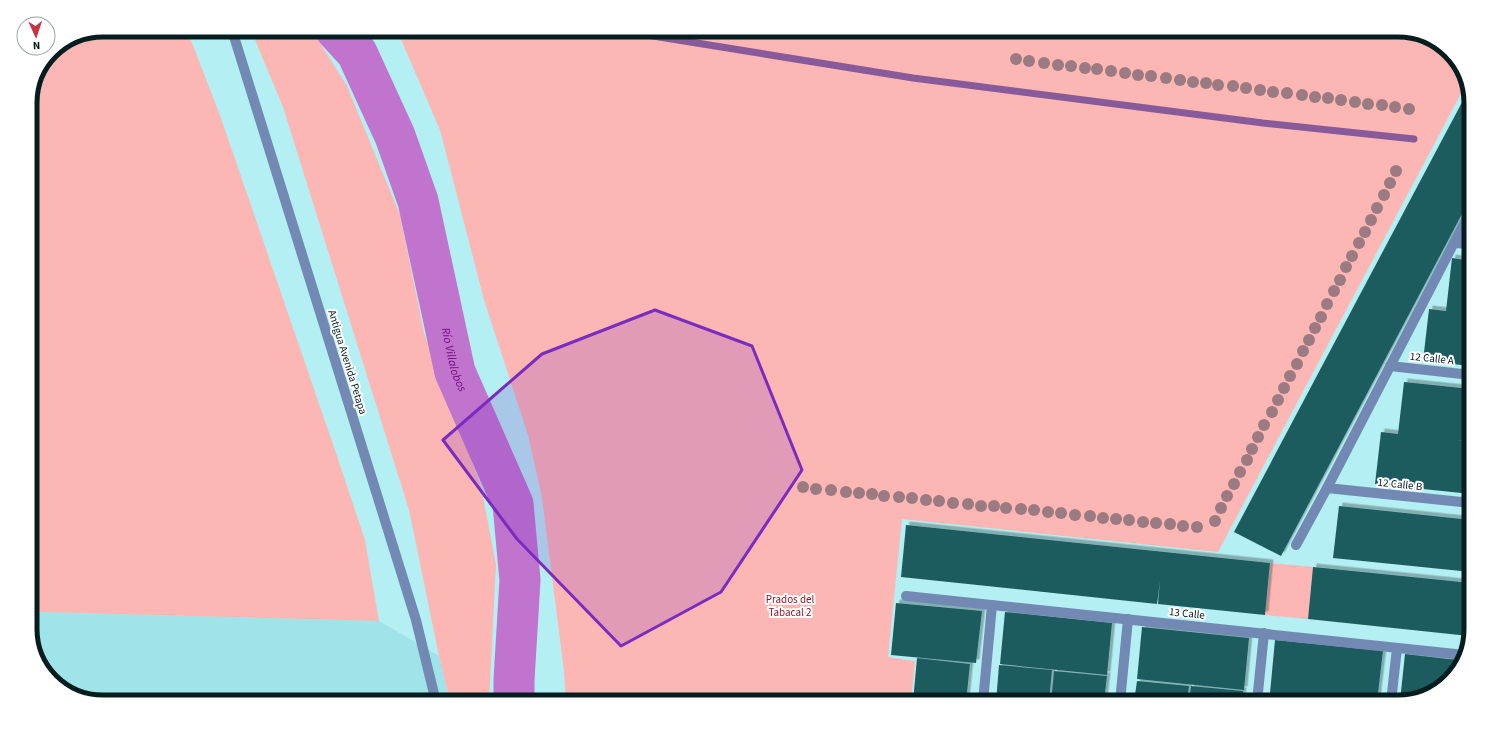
<svg xmlns="http://www.w3.org/2000/svg" width="1501" height="732" font-family="'Source Sans 3',sans-serif">
	<style>
		.built { fill: #9fe4e9 }
		.green { fill: #fcb7b4 }
		.lines { fill: none; stroke-linecap: round; stroke-linejoin: round }
		.stream { stroke: #885a99; stroke-width: 7 }
		.river { stroke: #c074ce; stroke-width: 41 }
		.building { fill: #1f5b5f; filter: url(#shadow) }
		.service { stroke: #7289b3; stroke-width: 9 }
		.minor { stroke: #7289b3; stroke-width: 10 }
		.tree { fill: #9c7a82 }
		.marked { fill: #7b2cbf; fill-opacity: 0.2; stroke: #7b2cbf; stroke-width: 3; stroke-linejoin: round }
		.labels { text-anchor: middle; stroke-width: 4; stroke-linejoin: round; paint-order: stroke }
		.street-label { font-size: 11px; fill: #051d1e; stroke: #fff }
		.park-label { font-size: 11px; fill: #891a26; stroke: #fff }
		.water-label { font-size: 12px; font-style: italic; fill: #700a80; stroke: #fff }
		.rim { fill: none; stroke: #051d1e; stroke-width: 5 }
	</style>
	<defs>
		<filter id="shadow"><feDropShadow dx="3.5" dy="-3.5" stdDeviation="0" flood-color="#0004"/></filter>
	</defs>
	<rect width="100%" height="100%" fill="#b4eff3"/>
	<path class="built" d="M 35,612 L 379,621 L 439,656 L 450,702 L 103,702 L 71,695 L 42,670 L 36,650 Z"/>
	<g class="green">
		<path d="M 103,30 L 187,30 L 221,118 L 336,453 L 365,540 L 379,621 L 36,612 L 36,650 L 30,634 L 30,98 L 51,51 L 75,35 Z"/>
		<path d="M 251,30 L 312,30 L 347,86 L 400,215 L 424,333 L 481,486 L 496,565 L 489,702 L 450,702 L 439,656 L 409,510 L 283,107 Z"/>
		<path d="M 397,30 L 1398,30 L 1430,37 L 1459,62 L 1466,84 L 1218,552 L 902,519 L 888,657 L 915,661 L 911,702 L 566,702 L 564,671 L 542,498 L 528,435 L 484,300 L 440,130 Z"/>
		<path d="M 1271,563 L 1313,567 L 1308,619 L 1265,615 Z"/>
	</g>
	<g class="lines">
		<path class="stream" d="M 616,30 L 913,78 L 1263,123 L 1414,139"/>
		<path class="river" id="s1" d="M 336,30 L 357,53 L 395,136 L 418,201 L 455,372 L 513,504 L 520,580 L 514,680 L 514,702"/>
	</g>
	<g class="building">
		<path d="M 1468,91 L 1471,98 L 1471,197 L 1281,556 L 1234,532 Z"/>
		<path d="M 1452,258 L 1471,261 L 1471,366 L 1423,361 L 1429,309 L 1446,311 Z"/>
		<path d="M 1404,382 L 1471,389 L 1471,441 L 1458,440 L 1471,442 L 1471,494 L 1375,484 L 1381,432 L 1398,434 Z"/>
		<path d="M 1339,506 L 1471,520 L 1471,572 L 1333,558 Z"/>
		<path d="M 906,525 L 1270,563 L 1265,615 L 1158,604 L 1160,581 L 1157,604 L 901,577 Z"/>
		<path d="M 1313,567 L 1471,583 L 1471,629 L 1469,636 L 1308,619 Z"/>
		<path d="M 896,603 L 982,611 L 976,663 L 891,655 Z"/>
		<path d="M 1005,612 L 1112,623 L 1107,675 L 1000,664 Z"/>
		<path d="M 1142,627 L 1249,638 L 1244,690 L 1137,679 Z"/>
		<path d="M 1275,640 L 1383,651 L 1377,702 L 1364,702 L 1270,693 Z"/>
		<path d="M 1405,654 L 1448,659 L 1464,660 L 1438,690 L 1400,701 Z"/>
		<path d="M 917,658 L 970,664 L 966,702 L 913,702 Z"/>
		<path d="M 999,665 L 1052,670 L 1049,702 L 996,702 Z"/>
		<path d="M 1054,671 L 1107,676 L 1104,702 L 1051,702 Z"/>
		<path d="M 1137,681 L 1189,686 L 1187,702 L 1134,702 Z"/>
		<path d="M 1191,686 L 1243,691 L 1242,702 L 1189,702 Z"/>
		<path d="M 1270,694 L 1323,699 L 1322,702 L 1269,702 Z"/>
		<path d="M 1324,699 L 1343,701 L 1343,702 L 1324,702 Z"/>
	</g>
	<g class="lines">
		<path class="service" d="M 183,702 L 189,700 L 224,702"/>
		<g class="minor">
			<path d="M 232,30 L 416,620 L 436,702"/>
			<path d="M 1454,243 L 1471,244"/>
			<path d="M 1390,366 L 1471,375"/>
			<path d="M 1327,488 L 1471,503"/>
			<path d="M 1296,545 L 1327,488 L 1471,210"/>
			<path d="M 906,596 L 1465,655"/>
			<path d="M 983,702 L 992,605"/>
			<path d="M 1120,702 L 1128,619"/>
			<path d="M 1257,702 L 1264,633"/>
			<path d="M 1391,702 L 1397,648"/>
		</g>
	</g>
	<g class="tree">
		<circle cx="1016" cy="59" r="6"/>
		<circle cx="1029" cy="61" r="6"/>
		<circle cx="1044" cy="63" r="6"/>
		<circle cx="1058" cy="65" r="6"/>
		<circle cx="1071" cy="66" r="6"/>
		<circle cx="1085" cy="68" r="6"/>
		<circle cx="1097" cy="69" r="6"/>
		<circle cx="1111" cy="71" r="6"/>
		<circle cx="1125" cy="73" r="6"/>
		<circle cx="1138" cy="75" r="6"/>
		<circle cx="1151" cy="76" r="6"/>
		<circle cx="1166" cy="78" r="6"/>
		<circle cx="1180" cy="80" r="6"/>
		<circle cx="1193" cy="82" r="6"/>
		<circle cx="1206" cy="83" r="6"/>
		<circle cx="1218" cy="85" r="6"/>
		<circle cx="1233" cy="86" r="6"/>
		<circle cx="1246" cy="88" r="6"/>
		<circle cx="1260" cy="90" r="6"/>
		<circle cx="1273" cy="92" r="6"/>
		<circle cx="1287" cy="93" r="6"/>
		<circle cx="1302" cy="95" r="6"/>
		<circle cx="1315" cy="97" r="6"/>
		<circle cx="1328" cy="98" r="6"/>
		<circle cx="1341" cy="100" r="6"/>
		<circle cx="1355" cy="102" r="6"/>
		<circle cx="1368" cy="104" r="6"/>
		<circle cx="1382" cy="105" r="6"/>
		<circle cx="1395" cy="107" r="6"/>
		<circle cx="1409" cy="109" r="6"/>
		<circle cx="1396" cy="171" r="6"/>
		<circle cx="1390" cy="183" r="6"/>
		<circle cx="1384" cy="195" r="6"/>
		<circle cx="1377" cy="208" r="6"/>
		<circle cx="1371" cy="220" r="6"/>
		<circle cx="1365" cy="232" r="6"/>
		<circle cx="1359" cy="243" r="6"/>
		<circle cx="1352" cy="256" r="6"/>
		<circle cx="1346" cy="267" r="6"/>
		<circle cx="1340" cy="280" r="6"/>
		<circle cx="1334" cy="291" r="6"/>
		<circle cx="1327" cy="304" r="6"/>
		<circle cx="1321" cy="317" r="6"/>
		<circle cx="1315" cy="328" r="6"/>
		<circle cx="1309" cy="340" r="6"/>
		<circle cx="1303" cy="351" r="6"/>
		<circle cx="1297" cy="364" r="6"/>
		<circle cx="1290" cy="376" r="6"/>
		<circle cx="1284" cy="388" r="6"/>
		<circle cx="1278" cy="400" r="6"/>
		<circle cx="1272" cy="412" r="6"/>
		<circle cx="1264" cy="425" r="6"/>
		<circle cx="1258" cy="437" r="6"/>
		<circle cx="1252" cy="449" r="6"/>
		<circle cx="1247" cy="460" r="6"/>
		<circle cx="1240" cy="472" r="6"/>
		<circle cx="1234" cy="484" r="6"/>
		<circle cx="803" cy="487" r="6"/>
		<circle cx="816" cy="489" r="6"/>
		<circle cx="831" cy="490" r="6"/>
		<circle cx="846" cy="492" r="6"/>
		<circle cx="859" cy="493" r="6"/>
		<circle cx="872" cy="494" r="6"/>
		<circle cx="884" cy="496" r="6"/>
		<circle cx="1227" cy="496" r="6"/>
		<circle cx="899" cy="497" r="6"/>
		<circle cx="912" cy="498" r="6"/>
		<circle cx="926" cy="500" r="6"/>
		<circle cx="939" cy="501" r="6"/>
		<circle cx="953" cy="503" r="6"/>
		<circle cx="968" cy="504" r="6"/>
		<circle cx="981" cy="506" r="6"/>
		<circle cx="994" cy="506" r="6"/>
		<circle cx="1006" cy="508" r="6"/>
		<circle cx="1221" cy="508" r="6"/>
		<circle cx="1021" cy="509" r="6"/>
		<circle cx="1034" cy="510" r="6"/>
		<circle cx="1048" cy="512" r="6"/>
		<circle cx="1061" cy="513" r="6"/>
		<circle cx="1075" cy="515" r="6"/>
		<circle cx="1090" cy="516" r="6"/>
		<circle cx="1103" cy="518" r="6"/>
		<circle cx="1116" cy="519" r="6"/>
		<circle cx="1129" cy="520" r="6"/>
		<circle cx="1215" cy="521" r="6"/>
		<circle cx="1143" cy="522" r="6"/>
		<circle cx="1156" cy="523" r="6"/>
		<circle cx="1170" cy="524" r="6"/>
		<circle cx="1183" cy="526" r="6"/>
		<circle cx="1197" cy="527" r="6"/>
	</g>
	<path class="marked" d="M 655,310 L 752,346 L 802,470 L 721,592 L 621,646 L 517,539 L 443,440 L 542,354 Z"/>
	<g class="labels">
		<g class="street-label">
			<text transform="translate(1432 358) rotate(6)" y="4">12 Calle A</text>
			<text transform="translate(348 362) rotate(73)" y="4">Antigua Avenida Petapa</text>
			<text transform="translate(1400 484) rotate(6)" y="4">12 Calle B</text>
			<text transform="translate(1187 613) rotate(6)" y="4">13 Calle</text>
		</g>
		<g class="park-label">
			<text x="790" y="603">Prados del<tspan x="790" dy="13">Tabacal 2</tspan></text>
		</g>
		<g class="water-label">
			<text dy="4" stroke="none"><textPath href="#s1" startOffset="354">Río Villalobos</textPath></text>
		</g>
	</g>
	<path d="M0 0H1501V732H0ZM103 37H1398A66 66 0 0 1 1464 103V629A66 66 0 0 1 1398 695H103A66 66 0 0 1 37 629V103A66 66 0 0 1 103 37Z" fill="#fff" fill-rule="evenodd"/>
	<path class="rim" d="M103 37H1398A66 66 0 0 1 1464 103V629A66 66 0 0 1 1398 695H103A66 66 0 0 1 37 629V103A66 66 0 0 1 103 37Z"/>
	<g transform="translate(36 36) rotate(177)"><circle r="19" fill="#ffffff" stroke="#9ba5a5"/>
	<path d="M0-3L7 15L0 10L-7 15Z" fill="#c53540"/>
	<text y="-6" font-size="11" font-weight="bold" text-anchor="middle" fill="#051d1e">N</text>
	</g>
</svg>
